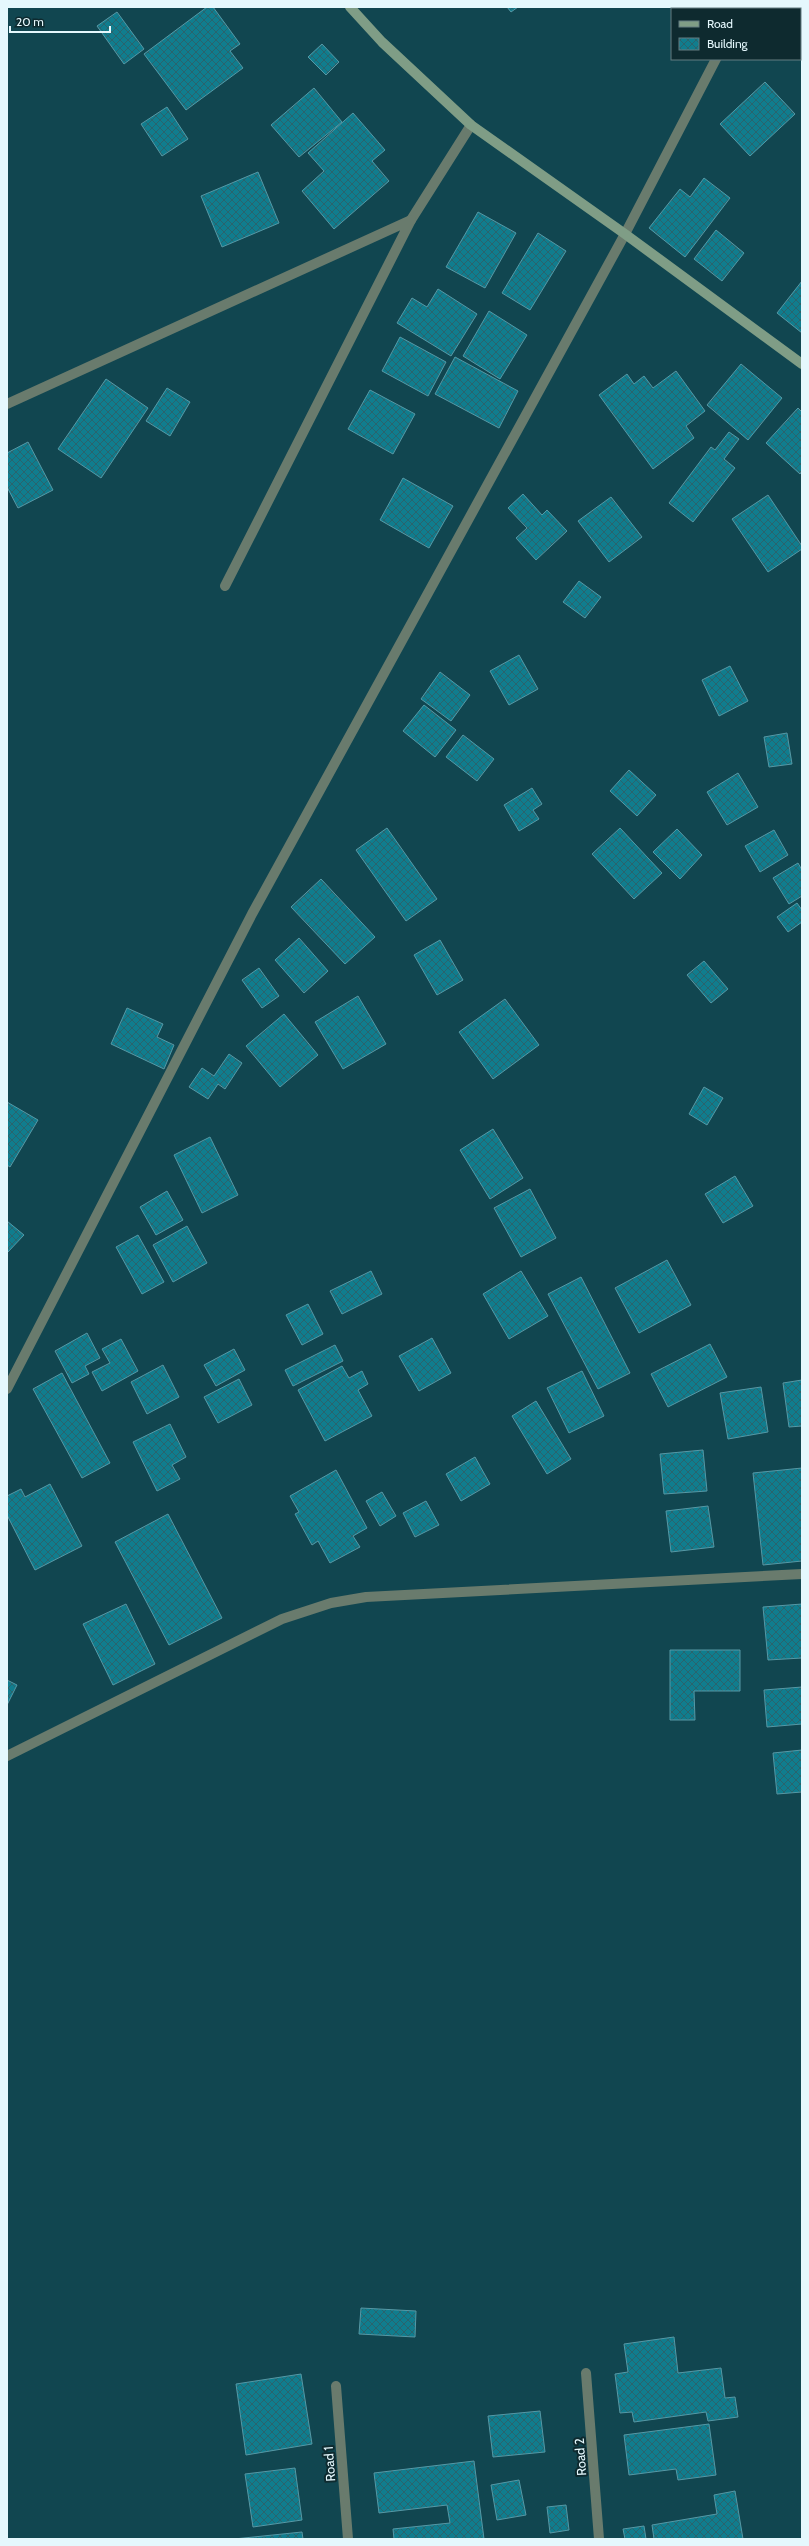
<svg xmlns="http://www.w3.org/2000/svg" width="809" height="2546" font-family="Cabin,sans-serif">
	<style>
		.building { fill: url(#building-cross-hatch); stroke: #5698a5 }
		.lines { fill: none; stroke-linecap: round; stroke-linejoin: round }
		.street { stroke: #697b6d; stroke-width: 10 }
		.secondary { stroke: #7f9d86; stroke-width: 10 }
		.labels { text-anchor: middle; stroke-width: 4; stroke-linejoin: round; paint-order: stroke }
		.street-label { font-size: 13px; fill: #e5f8fd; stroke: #0e2a2f }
	</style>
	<defs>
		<pattern id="building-cross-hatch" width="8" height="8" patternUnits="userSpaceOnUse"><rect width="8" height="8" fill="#107d8e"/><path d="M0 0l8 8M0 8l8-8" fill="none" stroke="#2a646d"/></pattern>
	</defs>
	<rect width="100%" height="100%" fill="#114650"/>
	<g class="building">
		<path d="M 207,7 L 213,7 L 240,44 L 230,51 L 243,68 L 186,110 L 144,54 Z"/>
		<path d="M 507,7 L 518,7 L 511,12 Z"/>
		<path d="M 117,12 L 144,49 L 124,64 L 97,26 Z"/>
		<path d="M 322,44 L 339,62 L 326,75 L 308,57 Z"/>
		<path d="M 765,82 L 795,114 L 750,156 L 720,124 Z"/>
		<path d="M 314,88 L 342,122 L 299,157 L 271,125 Z"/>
		<path d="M 167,107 L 188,139 L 162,156 L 141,124 Z"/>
		<path d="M 353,113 L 385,150 L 372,161 L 389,181 L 334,229 L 302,191 L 324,171 L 308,153 Z"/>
		<path d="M 258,172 L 279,223 L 222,247 L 201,196 Z"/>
		<path d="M 704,178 L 730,198 L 685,257 L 649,228 L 680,189 L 690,197 Z"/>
		<path d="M 478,212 L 516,233 L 485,288 L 446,267 Z"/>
		<path d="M 716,230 L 744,253 L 722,281 L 694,259 Z"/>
		<path d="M 538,233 L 566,251 L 530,310 L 502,293 Z"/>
		<path d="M 802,281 L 802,333 L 777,313 Z"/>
		<path d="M 438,289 L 477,314 L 451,356 L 397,323 L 412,298 L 427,307 Z"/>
		<path d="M 489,311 L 527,335 L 500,379 L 463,356 Z"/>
		<path d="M 400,337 L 446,362 L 428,396 L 382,371 Z"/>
		<path d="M 455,357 L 518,391 L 499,428 L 435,394 Z"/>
		<path d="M 741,364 L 782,398 L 748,440 L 707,405 Z"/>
		<path d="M 676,371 L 705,411 L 686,426 L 694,438 L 653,469 L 599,395 L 627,374 L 634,384 L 644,376 L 653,388 Z"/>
		<path d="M 106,379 L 148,408 L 101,478 L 58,449 Z"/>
		<path d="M 167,388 L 190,402 L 170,436 L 146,421 Z"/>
		<path d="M 370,390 L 415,414 L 393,454 L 348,429 Z"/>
		<path d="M 798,408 L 802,412 L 802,471 L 800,474 L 766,443 Z"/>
		<path d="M 729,432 L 739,439 L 724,459 L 735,468 L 693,522 L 669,503 L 711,447 L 715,450 Z"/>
		<path d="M 28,442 L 53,490 L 18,508 L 7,487 L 7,453 Z"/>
		<path d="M 403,478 L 453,506 L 429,548 L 380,520 Z"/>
		<path d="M 523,494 L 542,515 L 547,510 L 567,531 L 536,560 L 516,538 L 527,528 L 508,508 Z"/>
		<path d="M 768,495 L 802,546 L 802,549 L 768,572 L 732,519 Z"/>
		<path d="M 611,497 L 642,537 L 609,562 L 578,521 Z"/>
		<path d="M 579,581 L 601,597 L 585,618 L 563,602 Z"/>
		<path d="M 519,655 L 538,689 L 509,705 L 490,671 Z"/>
		<path d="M 730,666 L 748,701 L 719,716 L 702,680 Z"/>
		<path d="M 440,672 L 470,695 L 451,721 L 421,699 Z"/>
		<path d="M 424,705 L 456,730 L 435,757 L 403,731 Z"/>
		<path d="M 787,733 L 792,764 L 769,767 L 764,737 Z"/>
		<path d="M 463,735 L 494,759 L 477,781 L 446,757 Z"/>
		<path d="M 629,770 L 656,795 L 637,816 L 610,791 Z"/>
		<path d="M 738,773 L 758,807 L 727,825 L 707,792 Z"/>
		<path d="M 532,788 L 542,804 L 533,810 L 539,819 L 519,831 L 504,805 Z"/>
		<path d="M 387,828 L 437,899 L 406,921 L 356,850 Z"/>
		<path d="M 620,828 L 662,873 L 634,899 L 592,854 Z"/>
		<path d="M 677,829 L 702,855 L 680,879 L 653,852 Z"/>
		<path d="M 774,830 L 788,855 L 760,872 L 745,846 Z"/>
		<path d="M 798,863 L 802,870 L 802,896 L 789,904 L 773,878 Z"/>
		<path d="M 321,879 L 375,937 L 345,964 L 291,907 Z"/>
		<path d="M 797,903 L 802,910 L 802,922 L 788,932 L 777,917 Z"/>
		<path d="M 299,938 L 328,971 L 304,993 L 275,960 Z"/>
		<path d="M 440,940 L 463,980 L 437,995 L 414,955 Z"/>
		<path d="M 704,961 L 728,989 L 711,1003 L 687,975 Z"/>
		<path d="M 259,968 L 279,996 L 262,1008 L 242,980 Z"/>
		<path d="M 358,996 L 386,1044 L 343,1069 L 315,1022 Z"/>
		<path d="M 505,999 L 539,1045 L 493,1079 L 459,1032 Z"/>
		<path d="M 127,1008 L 163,1024 L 157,1037 L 174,1045 L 164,1069 L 111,1044 Z"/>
		<path d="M 284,1014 L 318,1055 L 280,1087 L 246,1046 Z"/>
		<path d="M 229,1054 L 242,1063 L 225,1089 L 218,1084 L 208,1099 L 189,1087 L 202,1068 L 214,1076 Z"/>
		<path d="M 704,1087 L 723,1098 L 707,1125 L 689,1114 Z"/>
		<path d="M 7,1102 L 38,1120 L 10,1167 L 7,1165 Z"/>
		<path d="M 493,1129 L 523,1178 L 490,1199 L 460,1150 Z"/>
		<path d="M 210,1137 L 238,1195 L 202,1213 L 174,1155 Z"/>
		<path d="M 735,1176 L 753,1206 L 723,1223 L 705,1194 Z"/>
		<path d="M 530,1189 L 556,1238 L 521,1257 L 494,1208 Z"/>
		<path d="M 167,1191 L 183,1220 L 156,1235 L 140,1207 Z"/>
		<path d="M 7,1221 L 24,1235 L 7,1253 Z"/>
		<path d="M 187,1226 L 207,1263 L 173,1282 L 153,1245 Z"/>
		<path d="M 138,1235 L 164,1282 L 142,1294 L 116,1247 Z"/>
		<path d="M 667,1260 L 691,1305 L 639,1333 L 615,1288 Z"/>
		<path d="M 371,1271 L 382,1294 L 342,1314 L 330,1291 Z"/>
		<path d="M 521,1271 L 548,1316 L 509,1339 L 483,1294 Z"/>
		<path d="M 581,1277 L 630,1373 L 598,1389 L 548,1294 Z"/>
		<path d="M 308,1304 L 323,1334 L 302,1345 L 286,1315 Z"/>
		<path d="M 87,1333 L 100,1358 L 85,1366 L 89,1374 L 72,1383 L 55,1351 Z"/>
		<path d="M 432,1338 L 451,1373 L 419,1391 L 399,1356 Z"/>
		<path d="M 121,1339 L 138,1371 L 102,1391 L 92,1372 L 110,1363 L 102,1349 Z"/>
		<path d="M 710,1344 L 727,1377 L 668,1407 L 651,1374 Z"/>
		<path d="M 335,1345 L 343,1361 L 293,1386 L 285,1370 Z"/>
		<path d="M 234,1349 L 245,1370 L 216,1386 L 204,1365 Z"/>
		<path d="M 163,1365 L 179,1397 L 147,1414 L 131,1382 Z"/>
		<path d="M 342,1366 L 349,1378 L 362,1371 L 368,1384 L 358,1390 L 372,1416 L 325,1441 L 298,1390 Z"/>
		<path d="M 582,1371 L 604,1416 L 569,1433 L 547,1388 Z"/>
		<path d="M 62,1373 L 110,1463 L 82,1478 L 33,1389 Z"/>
		<path d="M 239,1379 L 252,1405 L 218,1423 L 204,1397 Z"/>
		<path d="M 802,1380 L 802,1426 L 789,1427 L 783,1383 Z"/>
		<path d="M 761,1387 L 768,1432 L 728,1439 L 720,1393 Z"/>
		<path d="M 536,1401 L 571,1459 L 547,1474 L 512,1416 Z"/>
		<path d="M 170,1424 L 186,1457 L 172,1465 L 180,1479 L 157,1491 L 133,1442 Z"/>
		<path d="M 703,1450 L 707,1491 L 664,1494 L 660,1454 Z"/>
		<path d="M 475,1457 L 490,1484 L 461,1501 L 446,1474 Z"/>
		<path d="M 802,1468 L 802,1561 L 763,1565 L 753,1473 Z"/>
		<path d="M 336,1470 L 367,1528 L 353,1536 L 360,1547 L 330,1563 L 318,1541 L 312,1545 L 295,1514 L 299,1512 L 290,1496 Z"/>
		<path d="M 50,1484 L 82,1546 L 35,1570 L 7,1515 L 7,1496 L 21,1489 L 25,1497 Z"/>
		<path d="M 382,1492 L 396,1516 L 380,1526 L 366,1501 Z"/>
		<path d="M 426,1501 L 439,1525 L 415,1537 L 403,1513 Z"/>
		<path d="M 708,1506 L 714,1547 L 671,1552 L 666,1511 Z"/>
		<path d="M 168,1514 L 222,1618 L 169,1645 L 115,1542 Z"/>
		<path d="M 126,1604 L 155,1664 L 113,1685 L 83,1624 Z"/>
		<path d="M 802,1604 L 802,1658 L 768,1660 L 763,1607 Z"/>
		<path d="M 670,1650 L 740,1650 L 740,1691 L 694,1691 L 695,1720 L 670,1720 Z"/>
		<path d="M 7,1680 L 17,1685 L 7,1705 Z"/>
		<path d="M 802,1687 L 802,1724 L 767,1727 L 764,1690 Z"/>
		<path d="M 802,1750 L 802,1792 L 777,1794 L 773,1753 Z"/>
		<path d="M 361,2308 L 416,2311 L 415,2337 L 359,2334 Z"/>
		<path d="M 674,2337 L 678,2373 L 721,2368 L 725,2398 L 735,2397 L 738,2417 L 708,2421 L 706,2412 L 634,2422 L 632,2412 L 620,2413 L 615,2374 L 628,2372 L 624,2344 Z"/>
		<path d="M 301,2374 L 312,2444 L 246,2455 L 236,2384 Z"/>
		<path d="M 540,2411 L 545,2452 L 493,2457 L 488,2416 Z"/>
		<path d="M 709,2424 L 716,2475 L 678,2480 L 676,2469 L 629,2475 L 624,2435 Z"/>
		<path d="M 474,2461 L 484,2539 L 394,2539 L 393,2529 L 450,2523 L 447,2505 L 379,2513 L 374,2473 Z"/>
		<path d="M 295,2468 L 302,2520 L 253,2527 L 245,2474 Z"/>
		<path d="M 519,2480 L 526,2515 L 497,2520 L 491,2485 Z"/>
		<path d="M 735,2491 L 743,2539 L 654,2539 L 652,2525 L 717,2514 L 714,2495 Z"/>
		<path d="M 566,2505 L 569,2530 L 550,2533 L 547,2507 Z"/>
		<path d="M 644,2526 L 646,2539 L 625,2539 L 623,2529 Z"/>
		<path d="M 302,2532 L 303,2539 L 234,2539 Z"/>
	</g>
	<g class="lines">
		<g class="street">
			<path d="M 739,9 L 740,7"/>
			<path d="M 411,220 L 471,125"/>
			<path d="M 7,404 L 411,220 L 225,586"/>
			<path d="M 7,1389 L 252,914 L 625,234 L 716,59"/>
			<path d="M 7,1756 L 282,1619 L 331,1603 L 366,1597 L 802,1574"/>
			<path d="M 586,2373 L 599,2539"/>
			<path d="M 336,2386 L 348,2539"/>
		</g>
		<path class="secondary" d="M 350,7 L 382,42 L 471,125 L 625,234 L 802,364"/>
	</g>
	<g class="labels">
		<g class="street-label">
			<text transform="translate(580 2457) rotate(-94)" y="5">Road 2</text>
			<text transform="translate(329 2464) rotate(-94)" y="5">Road 1</text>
		</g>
	</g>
	<rect width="809" height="2546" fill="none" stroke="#e5f8fd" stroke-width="16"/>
	<rect x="671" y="8" width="130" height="52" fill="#0e2a2f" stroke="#647c81"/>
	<rect x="679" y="21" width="20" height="6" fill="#7f9d86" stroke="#647c81"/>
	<text x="707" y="28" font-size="12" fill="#e5f8fd">Road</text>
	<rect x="679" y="38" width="20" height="12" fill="url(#building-cross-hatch)" stroke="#647c81"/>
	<text x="707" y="48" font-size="12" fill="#e5f8fd">Building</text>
	<path d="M10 26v6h100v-6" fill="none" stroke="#e5f8fd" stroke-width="2"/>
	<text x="16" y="26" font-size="12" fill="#e5f8fd" stroke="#0e2a2f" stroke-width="3" paint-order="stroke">20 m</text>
</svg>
